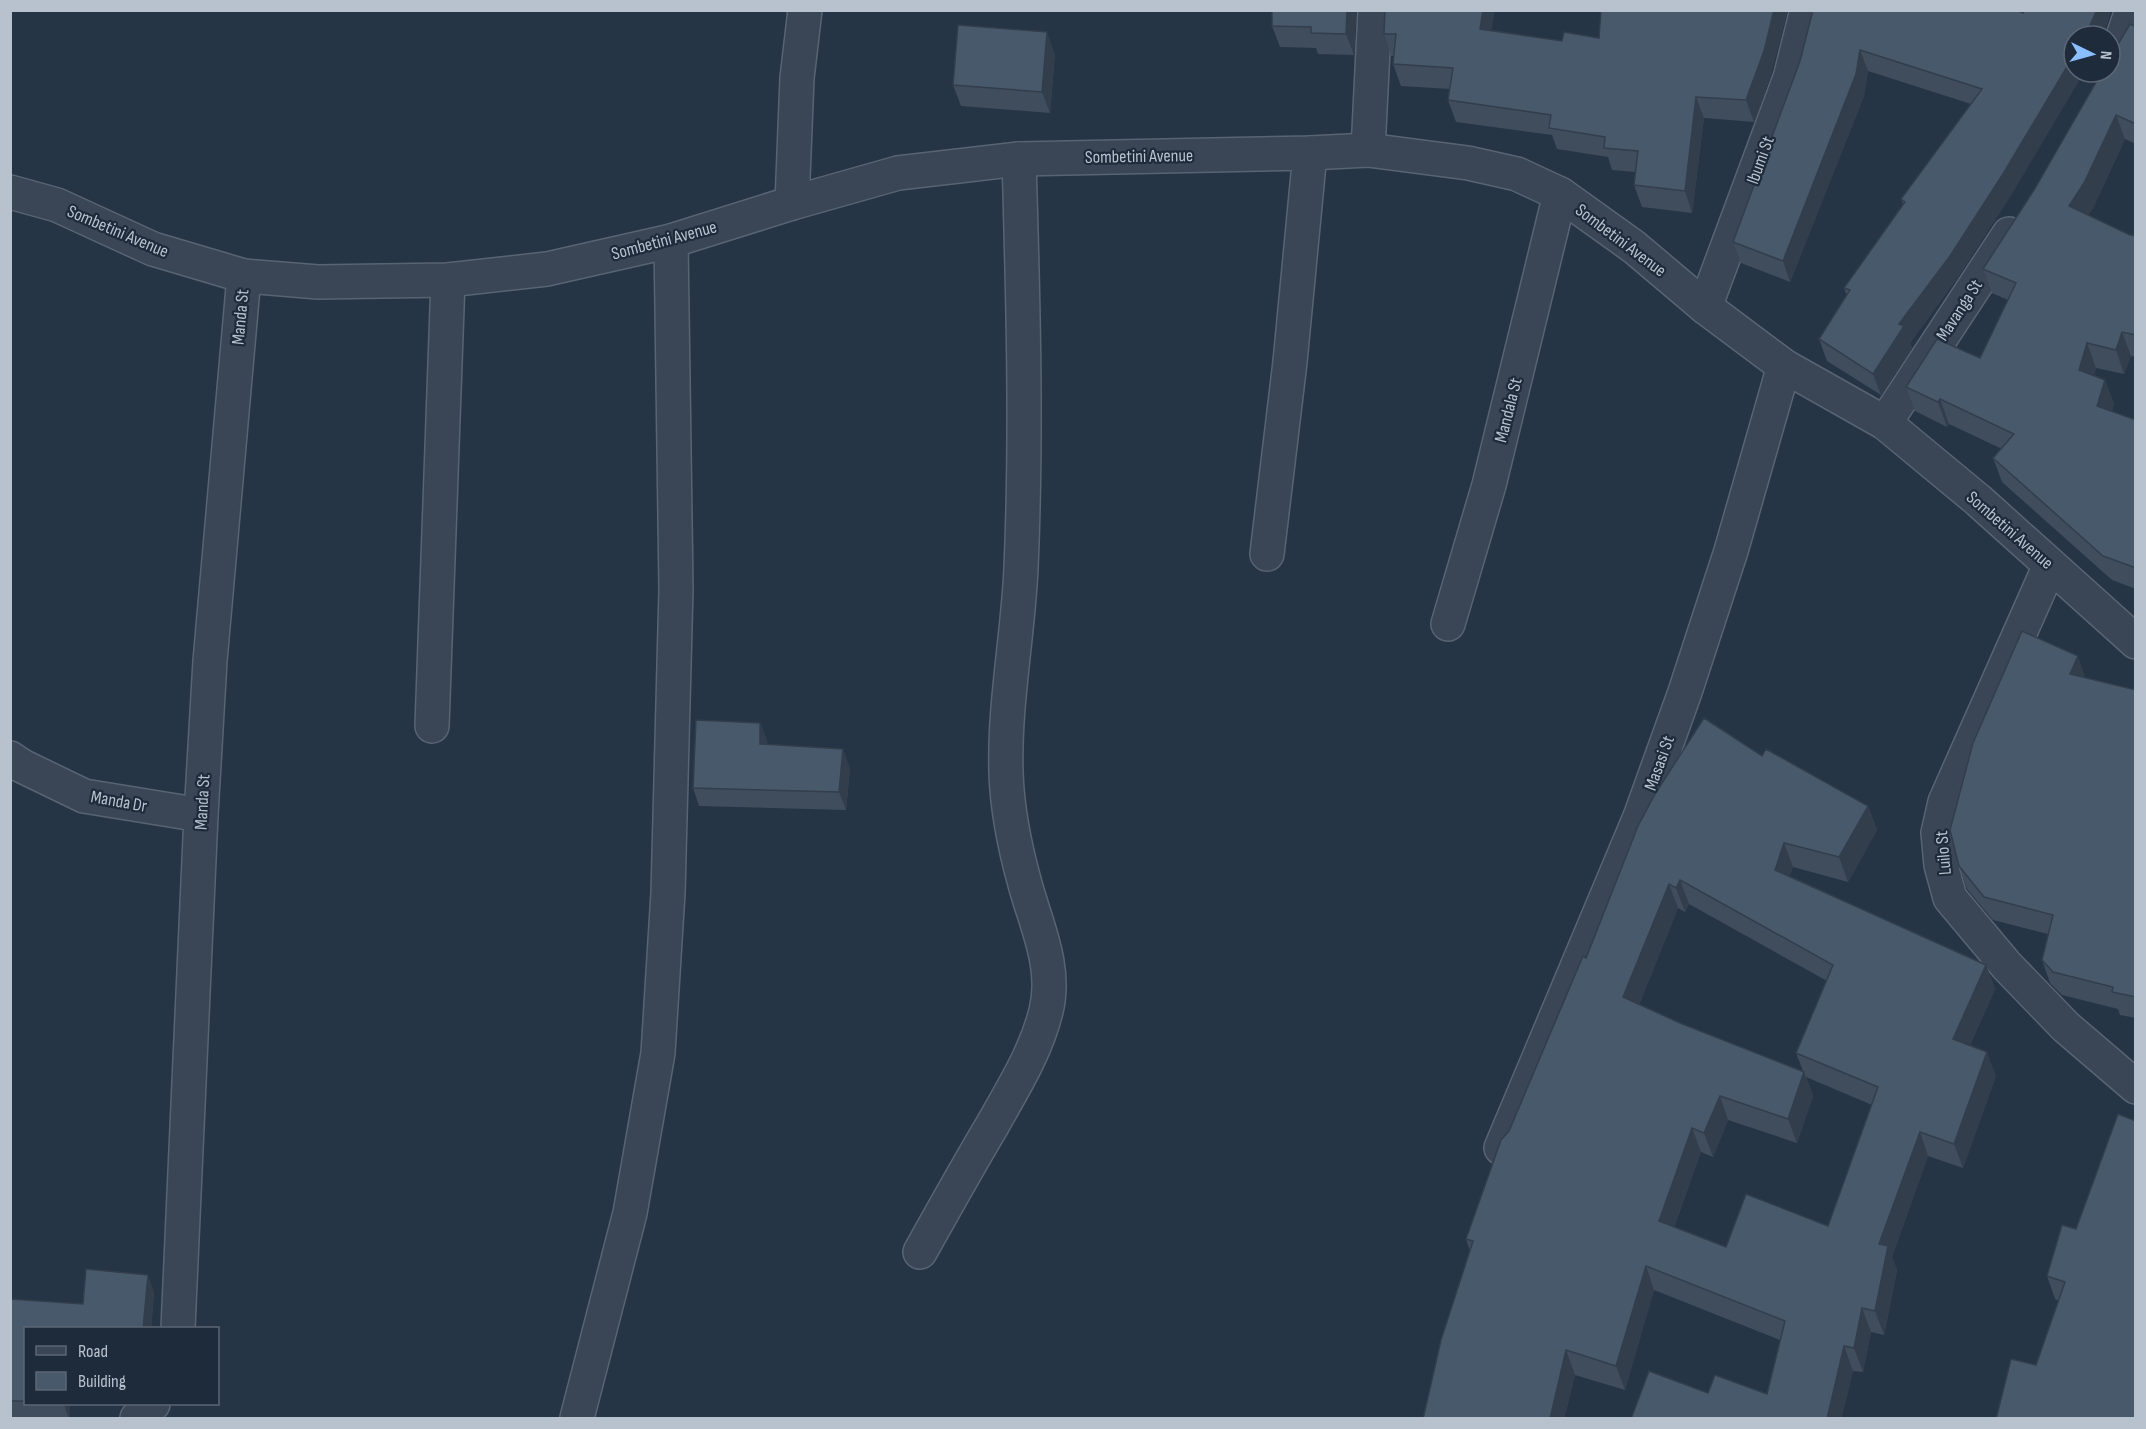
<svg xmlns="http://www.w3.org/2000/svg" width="2146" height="1429" font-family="'Sofia Sans Condensed',sans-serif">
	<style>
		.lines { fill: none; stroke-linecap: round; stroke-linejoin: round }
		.minor-casing { stroke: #586472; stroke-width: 36 }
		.minor { stroke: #3a4655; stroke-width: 33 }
		.wall { fill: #3f4d5d; fill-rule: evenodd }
		.shaded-wall { fill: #333e4c }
		.building { fill: #49596c; stroke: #333e4c; stroke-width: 1.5; fill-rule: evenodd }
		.labels { text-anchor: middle; stroke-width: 4.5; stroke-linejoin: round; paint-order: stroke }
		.street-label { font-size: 18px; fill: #b8c1ce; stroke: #1e2b3a }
	</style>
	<rect width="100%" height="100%" fill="#253545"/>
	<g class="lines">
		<defs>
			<g id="minor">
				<path d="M 2110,62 L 2121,42 L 2132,10"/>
				<path d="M 1368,150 L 1375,10"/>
				<path d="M 10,192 L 57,205 L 153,249 L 244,276 L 318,282 L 448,280 L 547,269 L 671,241 L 792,203 L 898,173 L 1019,159 L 1310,153 L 1368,150 L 1468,163 L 1517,174 L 1560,194 L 1634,247 L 1705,307 L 1784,366 L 1885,423 L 1978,500 L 2136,642"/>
				<path d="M 792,203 L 797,78 L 805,10"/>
				<path d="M 1705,307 L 1790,78 L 1807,10"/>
				<path d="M 1885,423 L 2009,234"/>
				<path d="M 1267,554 L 1290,362 L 1310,153"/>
				<path d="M 2050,565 L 1945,802 L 1938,833 L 1941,865 L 1950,898 L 2007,966 L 2066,1027 L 2136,1087"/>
				<path d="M 1448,624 L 1489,485 L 1560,194"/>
				<path d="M 432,726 L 448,280"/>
				<path d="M 10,758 L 22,766 L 84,796 L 201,815"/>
				<path d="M 1501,1148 L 1640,817 L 1685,692 L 1731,551 L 1784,366"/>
				<path d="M 920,1252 C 944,1209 968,1166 993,1124 C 1013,1088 1036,1052 1046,1011 C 1057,967 1036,925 1025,884 C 1015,848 1007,809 1006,772 C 1004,704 1018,636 1021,568 C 1027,432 1023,295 1019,159"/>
				<path d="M 178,1328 L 201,815 L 210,661 L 244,276"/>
				<path d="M 137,1418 L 153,1404"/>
				<path d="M 577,1418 L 630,1213 L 658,1053 L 668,893 L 676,589 L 671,241"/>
			</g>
		</defs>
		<use href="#minor" class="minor-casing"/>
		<use href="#minor" class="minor"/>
	</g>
	<g class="wall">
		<path d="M 1356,10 L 1354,55 L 1318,54 L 1316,48 L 1280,47 L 1272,26 Z"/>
		<path d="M 2024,10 L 2111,10 L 2103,36 L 2074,36 L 2074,72 L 2084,72 L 2011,195 L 1958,277 L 1910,343 L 1912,348 L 1881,395 L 1827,361 L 1819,339 L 1847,296 L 1844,288 L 1903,204 L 1901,199 L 1971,104 L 1868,71 L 1864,96 L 1790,282 L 1741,263 L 1733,242 L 1800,61 L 2023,13 Z"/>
		<path d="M 2136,27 L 2136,144 L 2125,139 L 2093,208 L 2088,215 L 2130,235 L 2136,236 L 2136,357 L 2131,356 L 2124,374 L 2096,368 L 2094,375 L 2105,380 L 2114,404 L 2112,411 L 2136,420 L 2136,589 L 2112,580 L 2002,482 L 1993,458 L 2002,449 L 1949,424 L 1947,427 L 1915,411 L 1906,387 L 1980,358 L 2008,300 L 1992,293 L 1983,269 L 2034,190 Z"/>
		<path d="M 1491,30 L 1772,72 L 1754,122 L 1704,118 L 1692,213 L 1642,207 L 1634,185 L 1635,172 L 1612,170 L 1608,157 L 1557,149 L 1552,135 L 1456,122 L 1448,100 L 1450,89 L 1401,86 L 1393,64 L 1394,56 L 1391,56 L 1384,34 Z"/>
		<path d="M 1055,54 L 1050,113 L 961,106 L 953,85 Z"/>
		<path d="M 2086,678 L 2136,690 L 2136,1018 L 2120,1015 L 2118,1009 L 2062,995 L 2050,983 L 2042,960 L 2048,934 L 1993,920 L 1967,889 L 1959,866 Z"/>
		<path d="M 760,723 L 767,741 L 767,745 L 850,768 L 846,810 L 699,806 L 693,788 Z"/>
		<path d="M 1762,756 L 1868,806 L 1877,830 L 1848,882 L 1793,867 L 1790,876 L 1986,965 L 1995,989 L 1970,1045 L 1996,1076 L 1963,1168 L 1928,1156 L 1892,1257 L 1897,1270 L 1884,1335 L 1871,1332 L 1863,1372 L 1853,1371 L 1841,1419 L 1631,1419 L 1708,1393 L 1767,1394 L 1780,1340 L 1654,1290 L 1625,1390 L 1575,1375 L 1564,1419 L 1423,1419 L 1470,1251 L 1466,1239 L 1509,1131 L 1586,958 ZM 1689,904 L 1827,981 L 1796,1053 L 1803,1071 L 1680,1023 L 1639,1005 L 1678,908 L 1685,912 ZM 1806,1077 L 1872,1105 L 1828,1226 L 1726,1247 L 1674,1227 L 1701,1152 L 1713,1157 L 1728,1120 L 1797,1143 L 1813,1096 Z"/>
		<path d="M 2136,1121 L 2036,1365 L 2059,1301 L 2055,1299 L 2047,1276 L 2076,1229 Z"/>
		<path d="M 154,1292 L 151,1329 L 26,1329 L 26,1404 L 70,1404 L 70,1419 L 10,1417 L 10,1299 L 83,1304 Z"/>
	</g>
	<g class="shaded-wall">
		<path d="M 1347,10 L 1356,10 L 1354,55 L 1346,34 Z"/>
		<path d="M 1483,10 L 1495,10 L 1488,50 L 1480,29 Z"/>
		<path d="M 1774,10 L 1788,10 L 1772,72 L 1754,122 L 1746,100 Z"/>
		<path d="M 2097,10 L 2111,10 L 2104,32 L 2103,36 L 2085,36 Z"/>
		<path d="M 1047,32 L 1055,54 L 1050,113 L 1042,92 Z"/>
		<path d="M 1860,50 L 1868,71 L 1864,96 L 1790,282 L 1783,261 Z"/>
		<path d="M 2074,55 L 2074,72 L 2084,72 L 2011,195 L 1958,277 L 1910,343 L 1912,348 L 1881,395 L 1873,374 L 1899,324 Z"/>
		<path d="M 1696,97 L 1704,118 L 1692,213 L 1685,191 Z"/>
		<path d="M 2116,115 L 2125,139 L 2093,208 L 2078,230 L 2069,206 Z"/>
		<path d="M 2122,332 L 2131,356 L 2124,374 L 2116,350 Z"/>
		<path d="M 2087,343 L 2096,368 L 2088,394 L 2079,370 Z"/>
		<path d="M 2105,380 L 2114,404 L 2105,430 L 2097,406 Z"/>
		<path d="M 1940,399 L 1949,424 L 1947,427 L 1938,402 Z"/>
		<path d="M 2078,656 L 2086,679 L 2070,674 Z"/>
		<path d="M 760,723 L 767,741 L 766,762 L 760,744 Z"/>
		<path d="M 843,749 L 850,768 L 846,810 L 839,792 Z"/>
		<path d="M 1868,806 L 1877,830 L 1848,882 L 1839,857 Z"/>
		<path d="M 1784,843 L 1793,867 L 1784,894 L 1775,870 Z"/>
		<path d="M 1680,880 L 1689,904 L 1685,912 L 1676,888 Z"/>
		<path d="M 1669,884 L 1678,908 L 1632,1022 L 1623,997 Z"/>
		<path d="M 1986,965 L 1995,989 L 1962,1063 L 1953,1039 Z"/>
		<path d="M 1987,1052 L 1996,1076 L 1963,1168 L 1954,1144 Z"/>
		<path d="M 1804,1072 L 1813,1096 L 1797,1143 L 1788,1119 Z"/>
		<path d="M 1720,1096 L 1728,1120 L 1713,1157 L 1704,1133 Z"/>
		<path d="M 1692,1128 L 1701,1152 L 1667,1245 L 1659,1221 Z"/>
		<path d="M 1920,1132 L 1928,1156 L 1892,1257 L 1897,1270 L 1884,1335 L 1875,1311 L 1879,1244 Z"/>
		<path d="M 1646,1266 L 1654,1290 L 1625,1390 L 1616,1366 Z"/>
		<path d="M 148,1275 L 154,1292 L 151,1329 L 143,1329 Z"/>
		<path d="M 1862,1308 L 1871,1332 L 1863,1372 L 1854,1348 Z"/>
		<path d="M 1844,1346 L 1853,1371 L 1841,1419 L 1827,1419 Z"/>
		<path d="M 1566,1350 L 1575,1375 L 1564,1419 L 1550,1419 Z"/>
		<path d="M 64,1404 L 70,1404 L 70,1419 L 69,1419 Z"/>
	</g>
	<g class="building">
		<path d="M 1272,10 L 1347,10 L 1346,34 L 1311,33 L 1311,27 L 1272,26 Z"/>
		<path d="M 1385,10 L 1483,10 L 1480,29 L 1562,41 L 1564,32 L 1599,38 L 1601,10 L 1774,10 L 1764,51 L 1746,100 L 1696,97 L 1685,191 L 1634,185 L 1638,151 L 1604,148 L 1605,137 L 1549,128 L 1551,115 L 1448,100 L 1453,68 L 1393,64 L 1396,34 L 1384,34 Z"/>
		<path d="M 1813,10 L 2016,10 L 2023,13 L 2024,10 L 2097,10 L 2085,36 L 2074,36 L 2074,55 L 2003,174 L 1950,256 L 1899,324 L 1904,326 L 1873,374 L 1819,339 L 1850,290 L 1844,288 L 1905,202 L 1901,199 L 1982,89 L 1860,50 L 1856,74 L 1783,261 L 1733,242 L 1800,61 Z"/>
		<path d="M 2130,24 L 2136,27 L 2136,124 L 2116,115 L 2084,183 L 2069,206 L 2130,235 L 2136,236 L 2136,335 L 2122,332 L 2116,350 L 2087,343 L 2079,370 L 2105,380 L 2097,406 L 2136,420 L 2136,568 L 2103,556 L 1993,458 L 2014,434 L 1940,399 L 1938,402 L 1906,387 L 1937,339 L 1980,358 L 2016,283 L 1983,269 L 2034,190 L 2102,72 L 2110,72 L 2110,58 Z"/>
		<path d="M 958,25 L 1047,32 L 1042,92 L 953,85 Z"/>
		<path d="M 2022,631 L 2078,656 L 2070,674 L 2136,690 L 2136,997 L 2112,992 L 2113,987 L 2053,972 L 2042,960 L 2053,915 L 1984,897 L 1959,866 L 1950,830 L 1973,743 Z"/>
		<path d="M 1704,718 L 1762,756 L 1766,749 L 1868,806 L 1839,857 L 1784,843 L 1775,870 L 1986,965 L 1953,1039 L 1987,1052 L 1954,1144 L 1920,1132 L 1879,1244 L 1888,1246 L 1875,1311 L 1862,1308 L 1854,1348 L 1844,1346 L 1827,1419 L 1631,1419 L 1649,1371 L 1708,1393 L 1715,1375 L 1767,1394 L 1785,1321 L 1646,1266 L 1616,1366 L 1566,1350 L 1550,1419 L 1423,1419 L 1441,1340 L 1473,1241 L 1466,1239 L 1501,1140 L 1509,1131 L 1583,956 L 1586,958 L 1638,826 L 1655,794 ZM 1680,880 L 1833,965 L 1796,1053 L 1878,1087 L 1828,1226 L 1746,1194 L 1726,1247 L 1659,1221 L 1692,1128 L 1704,1133 L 1720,1096 L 1788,1119 L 1804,1072 L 1680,1023 L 1623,997 L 1669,884 L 1676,888 Z"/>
		<path d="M 696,720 L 760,723 L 760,744 L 843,749 L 839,792 L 693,788 Z"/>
		<path d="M 2118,1114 L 2136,1121 L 2136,1419 L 1996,1419 L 2011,1359 L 2036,1365 L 2065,1282 L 2047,1276 L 2062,1225 L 2076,1229 Z"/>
		<path d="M 86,1269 L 148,1275 L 143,1329 L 26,1329 L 26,1401 L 10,1401 L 10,1299 L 83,1304 Z"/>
	</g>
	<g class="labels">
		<g class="street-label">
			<text transform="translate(1139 156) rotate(-1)" y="6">Sombetini Avenue</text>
			<text transform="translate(1760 160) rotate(-70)" y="6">Ibumi St</text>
			<text transform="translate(118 231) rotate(23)" y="6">Sombetini Avenue</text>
			<text transform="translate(664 240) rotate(-15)" y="6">Sombetini Avenue</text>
			<text transform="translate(1621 240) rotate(37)" y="6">Sombetini Avenue</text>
			<text transform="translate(1959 310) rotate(-57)" y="6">Mavanga St</text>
			<text transform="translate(240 317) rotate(-85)" y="6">Manda St</text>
			<text transform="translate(1508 410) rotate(-76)" y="6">Mandala St</text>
			<text transform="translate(2010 530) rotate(41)" y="6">Sombetini Avenue</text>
			<text transform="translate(1659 763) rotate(-70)" y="6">Masasi St</text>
			<text transform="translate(119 801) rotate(10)" y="6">Manda Dr</text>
			<text transform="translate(202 802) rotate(-87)" y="6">Manda St</text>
			<text transform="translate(1943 853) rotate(-95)" y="6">Luilo St</text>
		</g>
	</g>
	<rect width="2146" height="1429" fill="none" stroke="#b8c1ce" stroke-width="24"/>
	<rect x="24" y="1327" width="195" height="78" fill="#1e2b3a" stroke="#5c6775" stroke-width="1.5"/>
	<rect x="36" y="1346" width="30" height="9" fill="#3a4655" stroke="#5c6775" stroke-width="1.5"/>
	<text x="78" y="1357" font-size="18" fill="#b8c1ce">Road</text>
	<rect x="36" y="1372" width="30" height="18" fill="#49596c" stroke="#5c6775" stroke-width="1.5"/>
	<text x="78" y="1387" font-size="18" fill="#b8c1ce">Building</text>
	<g transform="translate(2092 54) rotate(95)"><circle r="28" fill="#1e2b3a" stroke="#5c6775" stroke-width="1.5"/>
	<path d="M0-4.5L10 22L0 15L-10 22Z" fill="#8bbeff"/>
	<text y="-9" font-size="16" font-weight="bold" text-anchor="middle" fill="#b8c1ce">N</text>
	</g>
</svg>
